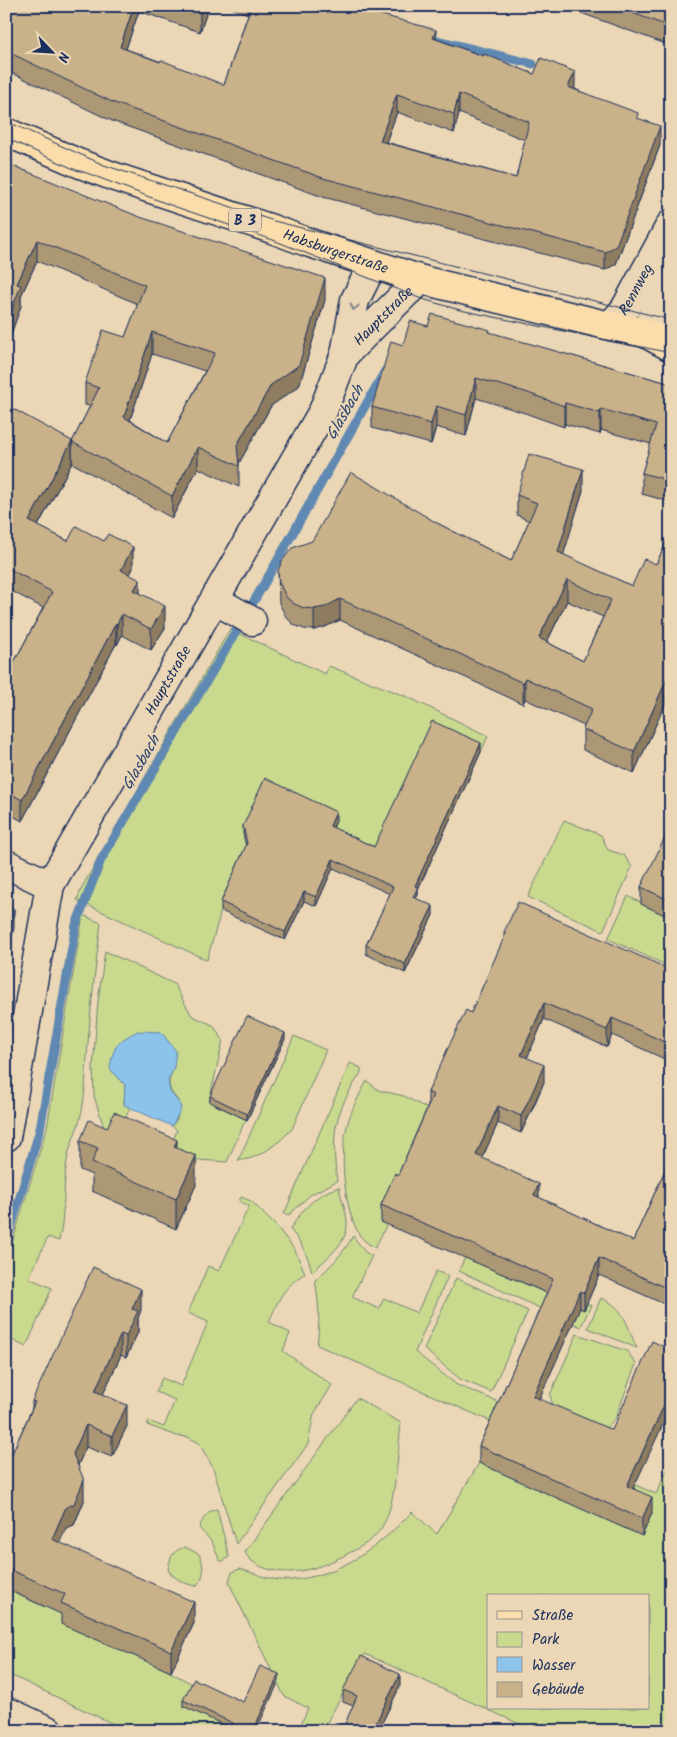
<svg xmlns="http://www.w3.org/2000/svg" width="677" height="1737" font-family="Kalam,sans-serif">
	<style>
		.green { fill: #c9d98d; stroke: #728476; fill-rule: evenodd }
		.water { fill: #8cc3ea; stroke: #5f88b2 }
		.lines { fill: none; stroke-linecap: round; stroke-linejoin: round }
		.stream { stroke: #5f88b2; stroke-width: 9 }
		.minor-casing { stroke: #1b2f5e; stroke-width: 31 }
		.major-casing { stroke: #1b2f5e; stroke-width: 31 }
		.minor { stroke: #ebd7b5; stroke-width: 28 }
		.major { stroke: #faddab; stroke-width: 28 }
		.tram { stroke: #1b2f5e; stroke-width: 1 }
		.wall { fill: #ad9876; stroke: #1b2f5e; fill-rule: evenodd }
		.shaded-wall { fill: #8d7c60; stroke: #1b2f5e }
		.building { fill: #c9b189; stroke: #1b2f5e; fill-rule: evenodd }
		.oneway { stroke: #83838a }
		.labels { text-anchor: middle; stroke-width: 4.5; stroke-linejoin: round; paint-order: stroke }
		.shield { fill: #ebd7b5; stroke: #596178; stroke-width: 1 }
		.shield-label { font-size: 14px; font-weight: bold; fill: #1b2f5e }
		.street-label { font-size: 15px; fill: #1b2f5e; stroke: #ebd7b5 }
		.water-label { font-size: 16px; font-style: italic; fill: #2c4573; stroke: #ebd7b5 }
	</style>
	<rect width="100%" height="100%" fill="#ebd7b5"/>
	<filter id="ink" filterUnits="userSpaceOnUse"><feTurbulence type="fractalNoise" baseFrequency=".02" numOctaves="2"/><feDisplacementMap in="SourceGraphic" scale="10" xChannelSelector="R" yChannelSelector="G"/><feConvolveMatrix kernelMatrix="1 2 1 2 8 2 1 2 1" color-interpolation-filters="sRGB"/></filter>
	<g filter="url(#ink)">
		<g class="green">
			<path d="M 230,629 L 325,674 L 329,666 L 410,698 L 488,736 L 481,752 L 432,730 L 366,872 L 248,845 L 221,911 L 207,960 L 77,900 L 82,887 Z"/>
			<path d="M 564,820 L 601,835 L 608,850 L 624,855 L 632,867 L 603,931 L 528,897 Z"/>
			<path d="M 628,896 L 671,918 L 671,949 L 664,964 L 608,939 Z"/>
			<path d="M 83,915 L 101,923 C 96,963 91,1003 88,1043 C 86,1066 86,1089 82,1111 C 79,1126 72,1140 68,1155 C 62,1184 66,1213 59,1241 L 48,1237 L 29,1278 L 52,1288 L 26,1347 L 8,1338 L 6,1341 L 6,1263 L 47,1127 Z"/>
			<path d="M 105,951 L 174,984 L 192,1016 L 213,1025 L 223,1040 L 209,1102 L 247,1120 L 244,1123 L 227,1162 L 198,1160 L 194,1168 L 167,1155 L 177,1130 L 172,1126 L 177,1119 L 180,1103 C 168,1089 166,1085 174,1067 L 110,1069 L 125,1085 L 124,1104 L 130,1107 L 118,1137 L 105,1131 L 94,1096 L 93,1067 L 98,1001 Z"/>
			<path d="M 294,1036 L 326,1050 L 292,1129 L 281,1140 L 266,1151 L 252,1158 L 238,1161 Z"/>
			<path d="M 350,1063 L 361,1068 L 361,1073 C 334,1112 331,1134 337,1181 L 310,1195 L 289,1215 L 284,1214 Z"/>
			<path d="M 367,1081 L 378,1090 L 404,1096 L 428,1109 L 381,1221 L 387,1224 L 375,1248 C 370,1245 364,1241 360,1236 C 344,1210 339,1156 347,1126 C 351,1110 359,1095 367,1081 Z"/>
			<path d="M 339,1187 C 341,1199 348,1214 347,1226 C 346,1244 325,1260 312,1272 C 308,1255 301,1243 290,1229 C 303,1209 315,1194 339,1187 Z"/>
			<path d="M 241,1197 L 251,1201 L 278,1228 L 295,1250 L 305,1273 C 281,1290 280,1297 269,1322 L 290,1333 L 283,1351 L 332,1385 L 314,1414 L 308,1444 L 236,1544 L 213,1468 L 199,1443 L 188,1437 L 177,1436 L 147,1425 L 148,1421 L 164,1427 L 175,1400 L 156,1392 L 162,1378 L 181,1386 L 208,1322 L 188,1313 L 208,1266 L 219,1271 L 249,1206 L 239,1201 Z"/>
			<path d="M 353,1236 L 365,1252 L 372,1256 L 352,1297 L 379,1309 L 384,1298 L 417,1313 L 436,1271 L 448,1276 L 415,1352 L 457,1385 L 506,1405 L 497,1424 L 317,1345 C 320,1323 319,1302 315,1280 C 330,1267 343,1254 353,1236 Z"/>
			<path d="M 465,1257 L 584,1310 L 587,1304 L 591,1305 L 581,1327 L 459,1271 Z"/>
			<path d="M 456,1278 L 528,1311 L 491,1392 L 460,1379 L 424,1349 Z"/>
			<path d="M 601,1298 C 626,1308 626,1325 637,1348 L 588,1328 Z"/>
			<path d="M 577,1334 L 627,1351 L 636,1364 L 615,1419 L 603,1431 L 555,1413 L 550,1395 Z"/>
			<path d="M 357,1398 L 401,1423 C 398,1450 396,1506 382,1527 C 375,1539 361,1547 349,1553 C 323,1567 291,1579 262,1567 C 255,1564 248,1559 245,1552 Z"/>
			<path d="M 489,1441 L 608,1473 L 656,1494 L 671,1462 L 671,1731 L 535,1731 L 365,1654 L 322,1731 L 298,1731 L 308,1708 L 284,1696 L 232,1589 L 229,1581 L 232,1572 L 240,1569 C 251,1572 262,1577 273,1579 C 286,1582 302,1579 315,1576 C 355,1565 383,1542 412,1512 L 437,1534 L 479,1463 ZM 488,1596 L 648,1596 L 648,1708 L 488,1708 Z"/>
			<path d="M 217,1509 L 229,1557 L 223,1561 L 220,1561 L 212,1542 L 199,1528 C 203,1519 207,1511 217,1509 Z"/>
			<path d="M 185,1547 L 199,1554 C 204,1566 206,1577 196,1586 C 184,1584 175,1579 168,1570 C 170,1557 172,1551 185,1547 Z"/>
			<path d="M 6,1589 L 45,1607 L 46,1605 L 194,1685 L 233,1729 L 232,1731 L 128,1731 L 6,1673 Z"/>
		</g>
		<path class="water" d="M 138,1031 L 161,1032 L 176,1051 L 174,1067 L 168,1081 L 170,1092 L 180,1104 L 181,1109 L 172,1126 L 124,1105 L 125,1085 L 110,1069 C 113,1045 118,1041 138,1031 Z"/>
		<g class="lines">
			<g class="stream">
				<path d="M 429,38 L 533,64"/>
				<path d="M 6,1244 L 40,1129 L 76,925 L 101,860 L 264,584 L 385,371"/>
			</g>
			<defs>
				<g id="minor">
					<path id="s1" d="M 610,326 L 625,309 L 671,224"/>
					<path d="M 645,333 L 653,316 L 663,286 L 671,244"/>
					<path id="s2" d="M 345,354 L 406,293 L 422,280"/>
					<path d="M 215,600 L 252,621"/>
					<path d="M 6,864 L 50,885"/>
					<path id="s3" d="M 6,1137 L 50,885 L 323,411 L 345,354 L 355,300 L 373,264"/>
					<path d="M 6,1711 L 49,1731"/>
				</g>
				<g id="major">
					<path id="s4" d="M 6,132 L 78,163 L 115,177 L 272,229 L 310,243 L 422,280 L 610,326 L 645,333 L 671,347"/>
				</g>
			</defs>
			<use href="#minor" class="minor-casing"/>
			<use href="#major" class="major-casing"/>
			<use href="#minor" class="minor"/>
			<use href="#major" class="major"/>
			<g class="tram">
				<path d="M 6,121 L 104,165 L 274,221 L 671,320"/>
				<path d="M 6,138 L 76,170 L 84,172 L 173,206 L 273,240 L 419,298 L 460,310 L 671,353"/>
			</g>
		</g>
		<g class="wall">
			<path d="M 6,6 L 209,6 L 200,32 L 139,11 L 126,49 L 224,85 L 248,14 L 226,6 L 384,6 L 381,14 L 436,39 L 575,89 L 638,118 L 660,145 L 616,264 L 605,270 L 323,197 L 112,121 L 6,70 ZM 397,112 L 454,133 L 459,113 L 525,140 L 516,178 L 386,142 Z"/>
			<path d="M 562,6 L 671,6 L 671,46 Z"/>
			<path d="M 6,163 L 325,300 L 299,386 L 271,406 L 239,463 L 239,487 L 198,468 L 172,518 L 72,463 L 72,442 L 90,406 L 85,405 L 85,383 L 125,337 L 138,304 L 37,261 L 21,296 L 21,306 L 7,345 L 6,344 ZM 152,354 L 205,371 L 167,443 L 130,420 Z"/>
			<path d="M 428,326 L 490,333 L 671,384 L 671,502 L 642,494 L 642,473 L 651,444 L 601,430 L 600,434 L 565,424 L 564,427 L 525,413 L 476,398 L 466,436 L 436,427 L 431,444 L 372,428 L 372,407 L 403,345 Z"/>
			<path d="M 6,405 L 72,463 L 38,526 L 68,541 L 133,568 L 130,575 L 140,593 L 165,628 L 151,650 L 122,635 L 117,645 L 116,644 L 22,821 L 6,812 L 6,677 L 43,608 L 6,588 Z"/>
			<path d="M 583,490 L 563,555 L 632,586 L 656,564 L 671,533 L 671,691 L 634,773 L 583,750 L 583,729 L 584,726 L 525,699 L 523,704 L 340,620 L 325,627 L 314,630 L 304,629 L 294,625 L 286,617 L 279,603 L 278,571 L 437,523 L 511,561 L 529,521 L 517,515 L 517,495 ZM 567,601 L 603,617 L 583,661 L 547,642 Z"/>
			<path d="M 481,752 L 418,889 L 418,895 L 416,898 L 433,915 L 405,973 L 366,954 L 366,945 L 390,894 L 333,868 L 316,906 L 304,901 L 285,940 L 221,911 L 221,902 L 246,846 L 243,834 L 243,826 L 336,821 L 333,828 L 374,847 Z"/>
			<path d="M 671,829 L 671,918 L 641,904 L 641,887 Z"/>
			<path d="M 504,932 L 671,970 L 671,1062 L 612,1035 L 607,1047 L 544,1019 L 527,1058 L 544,1082 L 533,1108 L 521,1133 L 498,1123 L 482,1158 L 539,1198 L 633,1241 L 671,1157 L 671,1307 L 599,1275 L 584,1310 L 580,1308 L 539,1398 L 634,1488 L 652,1513 L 642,1536 L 479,1463 L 479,1446 L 547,1293 L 381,1222 L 381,1205 L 398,1175 L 428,1106 L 428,1092 L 471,1013 L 504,939 Z"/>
			<path d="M 285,1039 L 247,1120 L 210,1102 L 210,1096 Z"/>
			<path d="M 107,1128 L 177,1148 L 196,1185 L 176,1229 L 92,1191 L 92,1175 L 80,1170 L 80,1141 Z"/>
			<path d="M 141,1310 L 138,1318 L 138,1332 L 126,1358 L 121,1355 L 103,1394 L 127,1426 L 112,1457 L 86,1447 L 78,1465 L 84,1501 L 74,1525 L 66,1528 L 59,1543 L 194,1623 L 171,1672 L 61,1624 L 61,1614 L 6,1589 L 6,1467 L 32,1408 L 32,1401 Z"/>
			<path d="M 279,1681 L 230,1728 L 183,1706 L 183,1700 L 243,1702 Z"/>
			<path d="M 400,1686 L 378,1731 L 342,1731 L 353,1706 L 343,1702 L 343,1690 Z"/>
		</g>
		<g class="shaded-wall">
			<path d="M 134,6 L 139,6 L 139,11 L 120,66 L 120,47 Z"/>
			<path d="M 202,6 L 209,6 L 200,32 L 200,13 Z"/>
			<path d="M 378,6 L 384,6 L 375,31 L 375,13 Z"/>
			<path d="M 436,30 L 436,49 L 433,38 Z"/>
			<path d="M 575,72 L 575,90 L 568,87 Z"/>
			<path d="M 397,94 L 397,112 L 380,159 L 380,141 Z"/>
			<path d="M 459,94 L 459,113 L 454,133 L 454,114 Z"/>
			<path d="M 660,126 L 660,145 L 616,264 L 605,270 L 605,252 Z"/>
			<path d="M 37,240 L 37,261 L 21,296 L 21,306 L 7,345 L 7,323 L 17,284 Z"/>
			<path d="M 325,278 L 325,300 L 299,386 L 271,406 L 238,465 L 237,445 L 271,385 Z"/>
			<path d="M 152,332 L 152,354 L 124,438 L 124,417 Z"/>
			<path d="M 476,378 L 476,398 L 466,436 L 466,415 Z"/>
			<path d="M 565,403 L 565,424 L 564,427 L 564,406 Z"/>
			<path d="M 436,406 L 436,427 L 431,444 L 431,424 Z"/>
			<path d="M 601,409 L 601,430 L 600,434 L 600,413 Z"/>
			<path d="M 72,441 L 72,463 L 29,542 L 29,521 Z"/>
			<path d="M 198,447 L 198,468 L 172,518 L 172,496 Z"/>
			<path d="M 583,469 L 583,490 L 558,573 L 558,552 Z"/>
			<path d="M 133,547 L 133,568 L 121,591 L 121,570 Z"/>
			<path d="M 140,580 L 140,601 L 134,590 Z"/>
			<path d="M 567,580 L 567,601 L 539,658 L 539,638 Z"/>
			<path d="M 340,599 L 340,620 L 325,627 L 314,630 L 314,609 Z"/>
			<path d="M 165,606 L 165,628 L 151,650 L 151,629 Z"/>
			<path d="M 122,614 L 122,635 L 117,645 L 117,624 Z"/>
			<path d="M 116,623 L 116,644 L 22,821 L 22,800 Z"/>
			<path d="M 671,670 L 671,691 L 634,773 L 634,752 Z"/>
			<path d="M 525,678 L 525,699 L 523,704 L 523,683 Z"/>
			<path d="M 481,743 L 481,752 L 418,889 L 418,895 L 413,905 L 413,897 L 415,886 Z"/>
			<path d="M 336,812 L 336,821 L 330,835 L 330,826 Z"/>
			<path d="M 333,859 L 333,868 L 316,906 L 316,897 Z"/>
			<path d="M 304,892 L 304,901 L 285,940 L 285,932 Z"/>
			<path d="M 433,906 L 433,915 L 405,973 L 405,964 Z"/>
			<path d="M 14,910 L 14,928 L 6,973 L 6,955 Z"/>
			<path d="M 544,1003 L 544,1019 L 521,1072 L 521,1055 Z"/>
			<path d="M 612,1018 L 612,1035 L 607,1047 L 607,1030 Z"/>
			<path d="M 285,1033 L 285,1039 L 247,1120 L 247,1114 Z"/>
			<path d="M 544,1065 L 544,1082 L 521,1133 L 521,1116 Z"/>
			<path d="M 498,1106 L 498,1123 L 476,1172 L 476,1155 Z"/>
			<path d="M 177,1140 L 177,1169 L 174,1147 Z"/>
			<path d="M 196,1156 L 196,1185 L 176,1229 L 176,1199 Z"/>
			<path d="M 539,1184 L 539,1201 L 534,1195 Z"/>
			<path d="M 599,1258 L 599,1275 L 584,1310 L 584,1293 Z"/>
			<path d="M 141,1289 L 141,1310 L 138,1318 L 138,1332 L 126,1358 L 126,1336 L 132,1309 Z"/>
			<path d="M 580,1291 L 580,1308 L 533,1413 L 533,1396 Z"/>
			<path d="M 121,1334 L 121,1355 L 95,1412 L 95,1391 Z"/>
			<path d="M 671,1390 L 671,1407 L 627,1502 L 627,1486 Z"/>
			<path d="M 127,1405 L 127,1426 L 112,1457 L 112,1436 Z"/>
			<path d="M 86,1425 L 86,1447 L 73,1476 L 73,1454 Z"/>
			<path d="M 84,1480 L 84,1501 L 74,1525 L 66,1528 L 52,1561 L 52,1539 L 66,1507 Z"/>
			<path d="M 652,1497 L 652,1513 L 642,1536 L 642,1519 Z"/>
			<path d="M 194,1602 L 194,1623 L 171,1672 L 171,1651 Z"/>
			<path d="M 279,1674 L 279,1681 L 256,1731 L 253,1731 Z"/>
			<path d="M 400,1674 L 400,1686 L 378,1731 L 372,1731 Z"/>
		</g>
		<g class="building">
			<path d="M 6,6 L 134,6 L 120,47 L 160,62 L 161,60 L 224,85 L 251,6 L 378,6 L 375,13 L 436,30 L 433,38 L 483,56 L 484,54 L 534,74 L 541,58 L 575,72 L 568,87 L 638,113 L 637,118 L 660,126 L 616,246 L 605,252 L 323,178 L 112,102 L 6,51 ZM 397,94 L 454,114 L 459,94 L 529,122 L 516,178 L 380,141 Z"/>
			<path d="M 179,6 L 202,6 L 200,13 Z"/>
			<path d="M 613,6 L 671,6 L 671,27 Z"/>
			<path d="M 6,163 L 140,217 L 325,278 L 299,365 L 271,385 L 237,445 L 239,466 L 198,447 L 172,496 L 72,442 L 99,388 L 85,383 L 103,330 L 125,337 L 145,285 L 37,240 L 17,284 L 21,285 L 7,323 L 6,323 ZM 152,332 L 215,353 L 167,443 L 124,417 Z"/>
			<path d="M 432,314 L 490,330 L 489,332 L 671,384 L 671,481 L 642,473 L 656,425 L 601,409 L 600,413 L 565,403 L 564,406 L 525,392 L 476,378 L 466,415 L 436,406 L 431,424 L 372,407 L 391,341 L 403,345 L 410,321 L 428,326 Z"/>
			<path d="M 6,405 L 72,441 L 29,521 L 68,541 L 76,526 L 104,541 L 108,534 L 133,547 L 121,570 L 140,580 L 134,590 L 165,606 L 151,629 L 122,614 L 117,624 L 116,623 L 22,800 L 6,791 L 6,677 L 52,592 L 6,567 Z"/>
			<path d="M 529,454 L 583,469 L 558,552 L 632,586 L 644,559 L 656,564 L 671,533 L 671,670 L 634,752 L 583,729 L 592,709 L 525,678 L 523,683 L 340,599 L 325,607 L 314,609 L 304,608 L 294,604 L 286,597 L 279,582 L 278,571 L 282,561 L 292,548 L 312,541 L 351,472 L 437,523 L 511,561 L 537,503 L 517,495 ZM 567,580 L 611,600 L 583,661 L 539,638 Z"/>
			<path d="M 432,721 L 481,743 L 415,886 L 418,887 L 413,897 L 433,906 L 405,964 L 366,945 L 393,887 L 333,859 L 316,897 L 304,892 L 285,932 L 221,902 L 247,843 L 243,826 L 265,778 L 336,812 L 330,826 L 374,847 Z"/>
			<path d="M 669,829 L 671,829 L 671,901 L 641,887 Z"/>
			<path d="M 518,902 L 671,970 L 671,1045 L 612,1018 L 607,1030 L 544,1003 L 521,1055 L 544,1065 L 533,1091 L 521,1116 L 498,1106 L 476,1155 L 539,1184 L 534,1195 L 633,1241 L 671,1157 L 671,1290 L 599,1258 L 584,1293 L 580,1291 L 533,1396 L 612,1430 L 652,1341 L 671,1350 L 671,1390 L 627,1486 L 652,1497 L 642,1519 L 479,1446 L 553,1279 L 381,1205 L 395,1173 L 398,1175 L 433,1095 L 428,1092 L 448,1048 L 466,1010 L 471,1013 L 506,933 L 504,932 Z"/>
			<path d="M 6,907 L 14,910 L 6,955 Z"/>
			<path d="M 247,1016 L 285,1033 L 247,1114 L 210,1096 Z"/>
			<path d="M 114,1112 L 177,1140 L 174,1147 L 196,1156 L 176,1199 L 92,1162 L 98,1148 L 80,1141 L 89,1120 L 107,1128 Z"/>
			<path d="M 93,1267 L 141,1289 L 132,1309 L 138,1311 L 126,1336 L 121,1334 L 95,1391 L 127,1405 L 112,1436 L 86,1425 L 73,1454 L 84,1480 L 74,1504 L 66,1507 L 52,1539 L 194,1602 L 171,1651 L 61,1603 L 65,1594 L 6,1568 L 6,1467 L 35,1402 L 32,1401 Z"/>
			<path d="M 361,1656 L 400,1674 L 372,1731 L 342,1731 L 357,1696 L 343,1690 Z"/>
			<path d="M 260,1666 L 279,1674 L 253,1731 L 229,1731 L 233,1723 L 183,1700 L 194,1679 L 243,1702 Z"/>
		</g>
		<defs><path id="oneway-chevron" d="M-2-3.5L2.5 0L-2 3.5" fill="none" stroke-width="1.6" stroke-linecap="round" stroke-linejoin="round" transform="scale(1.25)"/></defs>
		<use class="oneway" href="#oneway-chevron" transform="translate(354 307) rotate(102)"/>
	</g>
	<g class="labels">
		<rect class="shield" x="229" y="208.5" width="32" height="23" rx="4"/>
		<g class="shield-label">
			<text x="245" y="225">B 3</text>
		</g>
		<g class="street-label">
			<text dy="5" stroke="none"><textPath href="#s4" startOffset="351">Habsburgerstraße</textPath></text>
			<text dy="5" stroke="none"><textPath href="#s1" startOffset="45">Rennweg</textPath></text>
			<text dy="5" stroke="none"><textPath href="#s2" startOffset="54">Hauptstraße</textPath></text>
			<text dy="5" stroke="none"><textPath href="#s3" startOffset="492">Hauptstraße</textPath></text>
		</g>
		<g class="water-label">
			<text transform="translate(344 412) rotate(-60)" y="6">Glasbach</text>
			<text transform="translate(140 762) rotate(-60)" y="6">Glasbach</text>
		</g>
	</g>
	<rect width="677" height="1737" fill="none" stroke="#ebd7b5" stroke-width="25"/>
	<rect x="12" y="12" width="652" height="1712" fill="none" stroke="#1b2f5e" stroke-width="2" filter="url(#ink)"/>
	<rect x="487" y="1594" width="162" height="115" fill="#ebd7b5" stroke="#989492"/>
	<rect x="497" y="1611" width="25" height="8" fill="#faddab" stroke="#989492"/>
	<text x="532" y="1620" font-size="15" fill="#1b2f5e">Straße</text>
	<rect x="497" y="1632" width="25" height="15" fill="#c9d98d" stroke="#989492"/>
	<text x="532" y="1644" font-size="15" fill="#1b2f5e">Park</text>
	<rect x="497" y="1657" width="25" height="15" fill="#8cc3ea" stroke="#989492"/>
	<text x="532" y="1670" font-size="15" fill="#1b2f5e">Wasser</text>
	<rect x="497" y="1682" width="25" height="15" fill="#c9b189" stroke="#989492"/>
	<text x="532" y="1694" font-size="15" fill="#1b2f5e">Gebäude</text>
	<g transform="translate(52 52) rotate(115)" stroke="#ebd7b5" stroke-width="4" paint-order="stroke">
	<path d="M0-4L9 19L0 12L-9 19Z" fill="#1b2f5e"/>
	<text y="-8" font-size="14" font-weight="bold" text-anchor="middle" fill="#1b2f5e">N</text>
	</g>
</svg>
